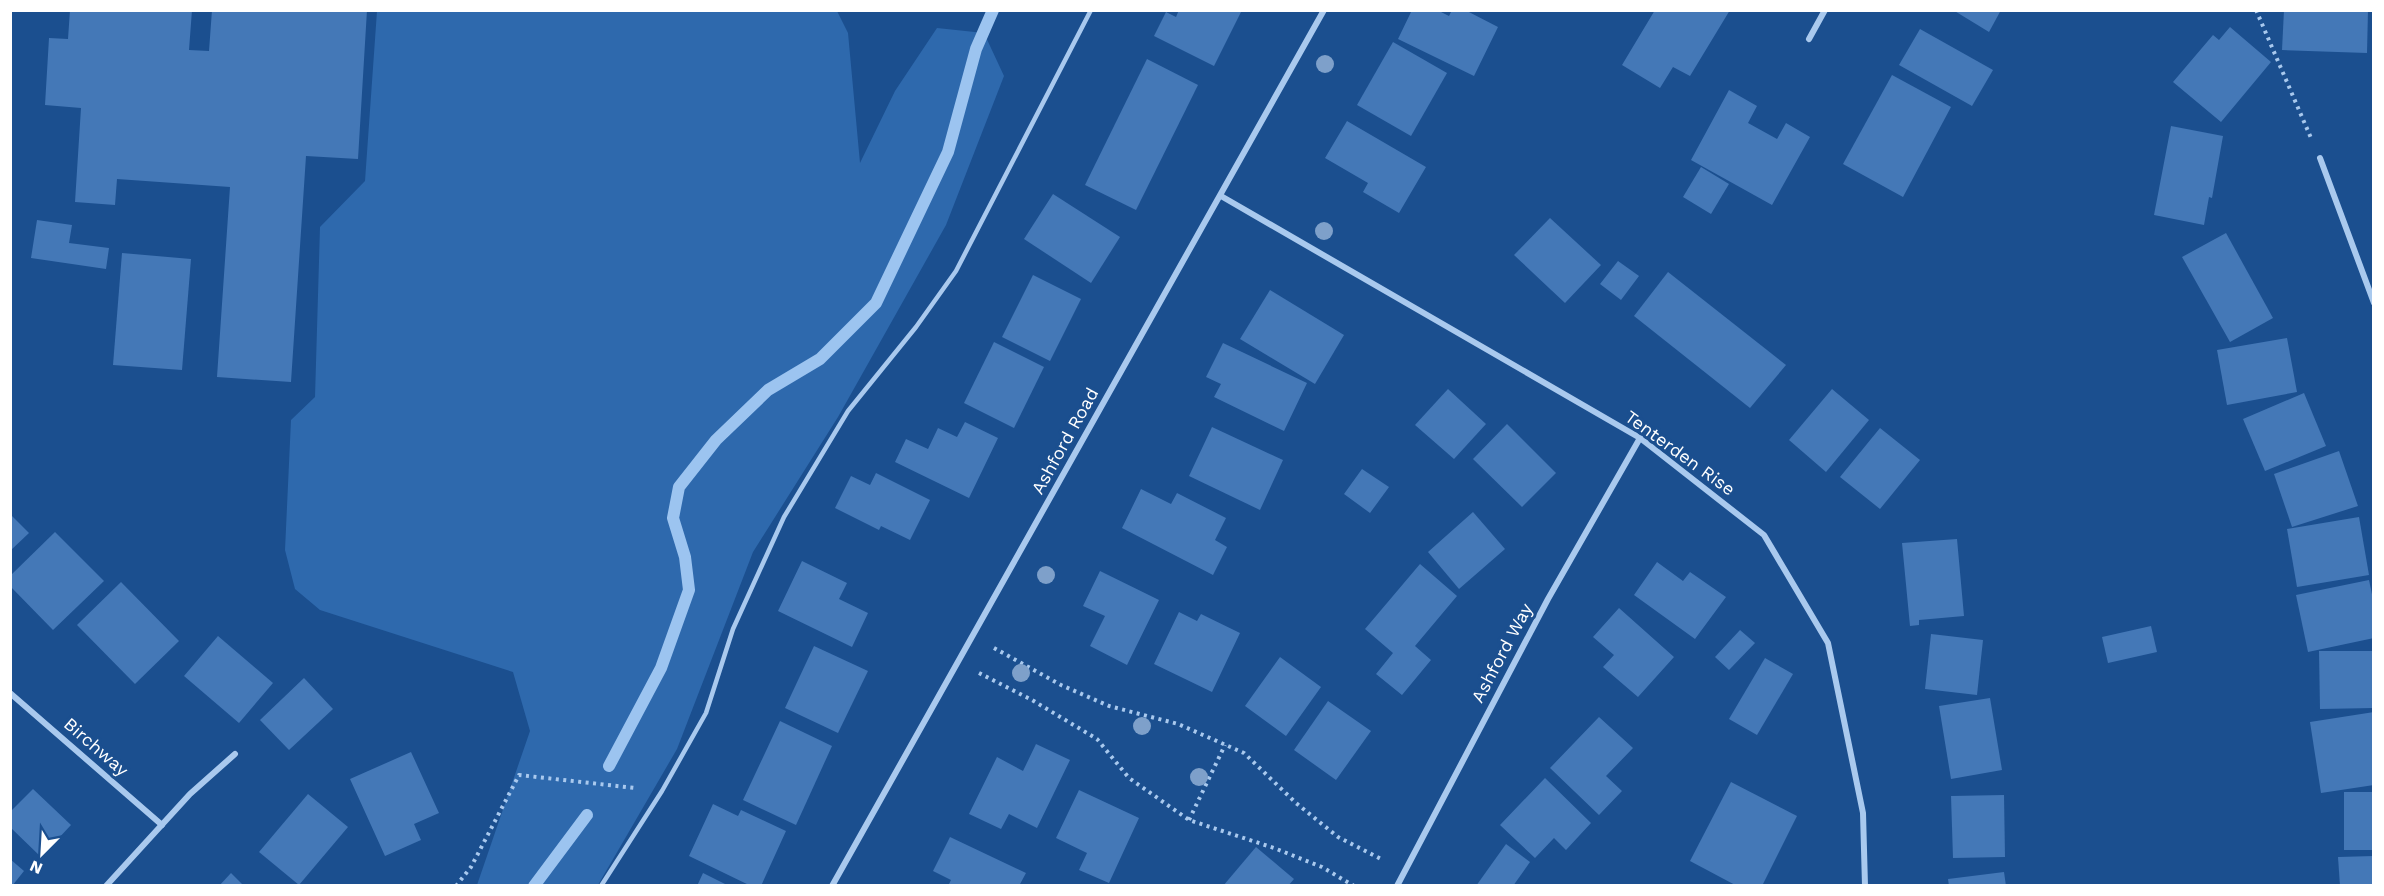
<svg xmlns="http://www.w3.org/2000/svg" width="2384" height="896" font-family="'Work Sans',sans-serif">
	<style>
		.green { fill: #2e69ad }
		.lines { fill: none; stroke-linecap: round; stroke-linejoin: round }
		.stream { stroke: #9cc4f0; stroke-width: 12 }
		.building { fill: #4478b7 }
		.path { stroke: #a9c9ee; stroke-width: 4; stroke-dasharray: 3 4.5; stroke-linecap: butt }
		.service { stroke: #a9c9ee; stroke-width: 4.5 }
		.minor { stroke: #a9c9ee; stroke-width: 6 }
		.tree { fill: #7ea0ca }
		.labels { text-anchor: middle; stroke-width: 6; stroke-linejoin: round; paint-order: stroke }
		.street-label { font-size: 18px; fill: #fff; stroke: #1b4f8f }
	</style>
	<rect width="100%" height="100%" fill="#1b4f8f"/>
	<path class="green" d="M 377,11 L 837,11 L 848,33 L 860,163 L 895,91 L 937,28 L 984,33 L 1004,76 L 946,225 L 838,417 L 753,552 L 677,749 L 598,885 L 477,885 L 530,731 L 513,672 L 320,610 L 295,589 L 285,550 L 291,420 L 315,397 L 320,227 L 365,181 Z"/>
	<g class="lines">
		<g class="stream">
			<path d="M 609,766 L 661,668 L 689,590 L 685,557 L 673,518 L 679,487 L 716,440 L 768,390 L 820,359 L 876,303 L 948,152 L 976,49 L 993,10"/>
			<path d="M 534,886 L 587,815"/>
		</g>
	</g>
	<g class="building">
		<path d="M 70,10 L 192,10 L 189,50 L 209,51 L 212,10 L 367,10 L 358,159 L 306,156 L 291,382 L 217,377 L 230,187 L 117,179 L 115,205 L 75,202 L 81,108 L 45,105 L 49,38 L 68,39 Z"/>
		<path d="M 1179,10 L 1242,10 L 1214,66 L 1154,36 L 1166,12 L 1176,17 Z"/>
		<path d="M 1412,10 L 1437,10 L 1449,16 L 1452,10 L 1465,10 L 1498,27 L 1474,76 L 1398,39 Z"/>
		<path d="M 1655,10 L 1730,10 L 1690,76 L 1673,67 L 1660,88 L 1622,65 Z"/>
		<path d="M 1953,10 L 2001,10 L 1989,32 Z"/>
		<path d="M 2284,10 L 2368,10 L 2367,53 L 2282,50 Z"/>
		<path d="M 2230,27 L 2271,62 L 2221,122 L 2173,82 L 2213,35 L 2219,40 Z"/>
		<path d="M 1920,29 L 1993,70 L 1972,106 L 1899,65 Z"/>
		<path d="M 1393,42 L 1447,73 L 1411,136 L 1357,105 Z"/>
		<path d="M 1147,59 L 1198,85 L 1136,210 L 1085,185 Z"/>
		<path d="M 1892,75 L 1951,107 L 1903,197 L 1843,164 Z"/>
		<path d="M 1729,90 L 1757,106 L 1748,123 L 1777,139 L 1786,123 L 1810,137 L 1772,205 L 1691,160 Z"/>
		<path d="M 1347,121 L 1426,167 L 1399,213 L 1363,192 L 1368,183 L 1325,158 Z"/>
		<path d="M 2171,126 L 2223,136 L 2212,198 L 2209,197 L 2204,225 L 2154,215 Z"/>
		<path d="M 1701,167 L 1729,184 L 1711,214 L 1683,197 Z"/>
		<path d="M 1053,194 L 1120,237 L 1091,283 L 1024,239 Z"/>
		<path d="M 1550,218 L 1601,265 L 1565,303 L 1514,255 Z"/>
		<path d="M 37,220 L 72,225 L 69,243 L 109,248 L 106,269 L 31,258 Z"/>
		<path d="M 2226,233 L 2273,318 L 2230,342 L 2182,257 Z"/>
		<path d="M 122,253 L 191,259 L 182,370 L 113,365 Z"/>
		<path d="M 1618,261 L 1639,276 L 1621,300 L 1600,284 Z"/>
		<path d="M 1668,272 L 1786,365 L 1750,408 L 1634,316 Z"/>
		<path d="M 1033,275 L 1081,299 L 1050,361 L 1002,337 Z"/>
		<path d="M 1270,290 L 1344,335 L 1315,384 L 1240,339 Z"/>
		<path d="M 2287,338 L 2297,392 L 2227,405 L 2217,350 Z"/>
		<path d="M 994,342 L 1044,367 L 1014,428 L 964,403 Z"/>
		<path d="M 1223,343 L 1307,383 L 1284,431 L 1214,397 L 1221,384 L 1206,377 Z"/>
		<path d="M 1448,389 L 1486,424 L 1454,459 L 1415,425 Z"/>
		<path d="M 1832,389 L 1869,420 L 1826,472 L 1789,440 Z"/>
		<path d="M 2304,393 L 2326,446 L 2265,471 L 2243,419 Z"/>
		<path d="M 965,422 L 998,438 L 969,498 L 895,462 L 906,439 L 928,449 L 938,428 L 957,437 Z"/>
		<path d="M 1507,424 L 1556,473 L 1522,507 L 1473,459 Z"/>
		<path d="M 1212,427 L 1283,460 L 1260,510 L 1189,476 Z"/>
		<path d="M 1880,428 L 1920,460 L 1880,509 L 1840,477 Z"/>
		<path d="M 2339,451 L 2358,506 L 2292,527 L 2274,474 Z"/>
		<path d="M 1362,469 L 1389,487 L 1370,513 L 1344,494 Z"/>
		<path d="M 876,473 L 930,500 L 910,540 L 881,526 L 879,530 L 835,508 L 851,476 L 870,485 Z"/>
		<path d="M 1141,489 L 1171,504 L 1177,493 L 1226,518 L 1215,540 L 1227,547 L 1213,575 L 1122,528 Z"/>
		<path d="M 1473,512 L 1505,549 L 1459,589 L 1428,552 Z"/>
		<path d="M 10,514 L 29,533 L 10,551 Z"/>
		<path d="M 2359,517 L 2369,575 L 2297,587 L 2287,529 Z"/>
		<path d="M 55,532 L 104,581 L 53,630 L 10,586 L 10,576 Z"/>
		<path d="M 1957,539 L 1964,616 L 1919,620 L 1919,625 L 1910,626 L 1902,543 Z"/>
		<path d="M 802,561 L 847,583 L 839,599 L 868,613 L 852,647 L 778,611 Z"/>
		<path d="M 1657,562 L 1683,581 L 1690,572 L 1726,597 L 1695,639 L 1634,595 Z"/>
		<path d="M 1420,564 L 1457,596 L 1415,646 L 1431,660 L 1402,695 L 1376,674 L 1393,653 L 1365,629 Z"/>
		<path d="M 1100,571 L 1159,600 L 1127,665 L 1090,646 L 1105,616 L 1083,606 Z"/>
		<path d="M 2369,580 L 2374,604 L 2374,638 L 2308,652 L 2296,595 Z"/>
		<path d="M 121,582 L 179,641 L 135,684 L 77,625 Z"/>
		<path d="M 1619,608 L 1674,657 L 1638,697 L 1603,667 L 1614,655 L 1593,637 Z"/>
		<path d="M 1179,612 L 1197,621 L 1201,614 L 1240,633 L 1212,692 L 1154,664 Z"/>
		<path d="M 2151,626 L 2157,652 L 2108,663 L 2102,637 Z"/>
		<path d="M 1740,630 L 1755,643 L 1729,670 L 1715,657 Z"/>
		<path d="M 1931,634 L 1983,640 L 1977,695 L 1925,689 Z"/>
		<path d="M 218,636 L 273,683 L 239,723 L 184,676 Z"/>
		<path d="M 814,646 L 868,671 L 838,733 L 785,708 Z"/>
		<path d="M 2319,651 L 2374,651 L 2374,708 L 2320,709 Z"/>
		<path d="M 1280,657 L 1321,687 L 1286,736 L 1245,706 Z"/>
		<path d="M 1765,658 L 1793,674 L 1757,735 L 1729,719 Z"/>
		<path d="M 304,678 L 333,709 L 289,750 L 260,720 Z"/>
		<path d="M 1990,698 L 2002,770 L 1951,779 L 1939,706 Z"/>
		<path d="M 1328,701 L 1371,731 L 1336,780 L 1294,750 Z"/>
		<path d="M 2374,712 L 2374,785 L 2321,793 L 2310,722 Z"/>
		<path d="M 1599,717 L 1633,748 L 1606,776 L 1622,791 L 1599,815 L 1550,768 Z"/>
		<path d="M 780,721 L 832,746 L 796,825 L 743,800 Z"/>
		<path d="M 1036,744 L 1070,760 L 1037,828 L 1009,814 L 1001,829 L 969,814 L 997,757 L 1023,771 Z"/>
		<path d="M 411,752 L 439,813 L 414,824 L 421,840 L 385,856 L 350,779 Z"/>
		<path d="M 1545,778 L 1591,823 L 1566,850 L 1554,838 L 1535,858 L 1500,825 Z"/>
		<path d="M 1731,782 L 1797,816 L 1762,886 L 1737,886 L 1690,861 Z"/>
		<path d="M 33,789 L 71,825 L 41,857 L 10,827 L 10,812 Z"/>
		<path d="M 1079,790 L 1139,818 L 1109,883 L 1079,870 L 1087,853 L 1056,838 Z"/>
		<rect x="2344" y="792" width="30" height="58"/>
		<path d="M 308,794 L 348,827 L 299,885 L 259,852 Z"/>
		<path d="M 2004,795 L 2005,857 L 1953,858 L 1951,796 Z"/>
		<path d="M 713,804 L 738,816 L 741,810 L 786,831 L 761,886 L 751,886 L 689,856 Z"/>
		<path d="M 950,837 L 1026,873 L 1019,886 L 948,886 L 951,880 L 933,871 Z"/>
		<path d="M 1506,844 L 1530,862 L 1513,886 L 1476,886 Z"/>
		<path d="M 1256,847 L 1294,879 L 1288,886 L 1223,886 Z"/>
		<path d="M 2374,856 L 2374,886 L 2340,886 L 2338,857 Z"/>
		<path d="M 10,859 L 24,871 L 12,886 L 10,886 Z"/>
		<path d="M 2004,872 L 2006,886 L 1949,886 L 1948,879 Z"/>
		<path d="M 231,873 L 244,886 L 219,886 Z"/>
		<path d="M 703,873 L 729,886 L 697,886 Z"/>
	</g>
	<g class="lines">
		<g class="path">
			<path d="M 2256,10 L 2311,138"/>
			<path d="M 994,648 L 1061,685 L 1109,706 L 1178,724 L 1244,753 L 1296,803 L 1338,837 L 1383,860"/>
			<path d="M 979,673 L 1032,700 L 1097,739 L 1129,778 L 1189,820 L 1274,848 L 1322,867 L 1354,886"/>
			<path d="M 1189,820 L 1225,745"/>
			<path d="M 456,886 L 471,867 L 519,775 L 635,788"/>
		</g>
		<path class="service" d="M 601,886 L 662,791 L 706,713 L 733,629 L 784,517 L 848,411 L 916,327 L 956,271 L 1091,10"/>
		<g class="minor">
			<path d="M 1809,39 L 1825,10"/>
			<path d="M 2320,158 L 2374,303"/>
			<path d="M 1221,196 L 1640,438 L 1764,535 L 1828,643 L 1863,813 L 1865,886"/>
			<path d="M 10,693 L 162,825"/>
			<path d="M 106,886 L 190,794 L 235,754"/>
			<path d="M 832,886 L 1324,10"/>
			<path d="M 1397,886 L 1548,599 L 1640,438"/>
		</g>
	</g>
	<g class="tree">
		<circle cx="1325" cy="64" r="9"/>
		<circle cx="1324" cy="231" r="9"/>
		<circle cx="1046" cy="575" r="9"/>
		<circle cx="1021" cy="673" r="9"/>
		<circle cx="1142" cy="726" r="9"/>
		<circle cx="1199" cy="777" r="9"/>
	</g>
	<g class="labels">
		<g class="street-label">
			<text transform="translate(1065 441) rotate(-61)" y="6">Ashford Road</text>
			<text transform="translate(1680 453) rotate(36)" y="6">Tenterden Rise</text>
			<text transform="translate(1502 653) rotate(-62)" y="6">Ashford Way</text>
			<text transform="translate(96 747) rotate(41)" y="6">Birchway</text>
		</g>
	</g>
	<rect width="2384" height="896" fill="none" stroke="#ffffff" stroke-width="24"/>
	<g transform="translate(42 854) rotate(204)" stroke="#1b4f8f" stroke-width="4.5" paint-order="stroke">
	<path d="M0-4.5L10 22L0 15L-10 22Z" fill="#ffffff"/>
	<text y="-9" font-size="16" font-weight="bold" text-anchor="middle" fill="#ffffff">N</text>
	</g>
</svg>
